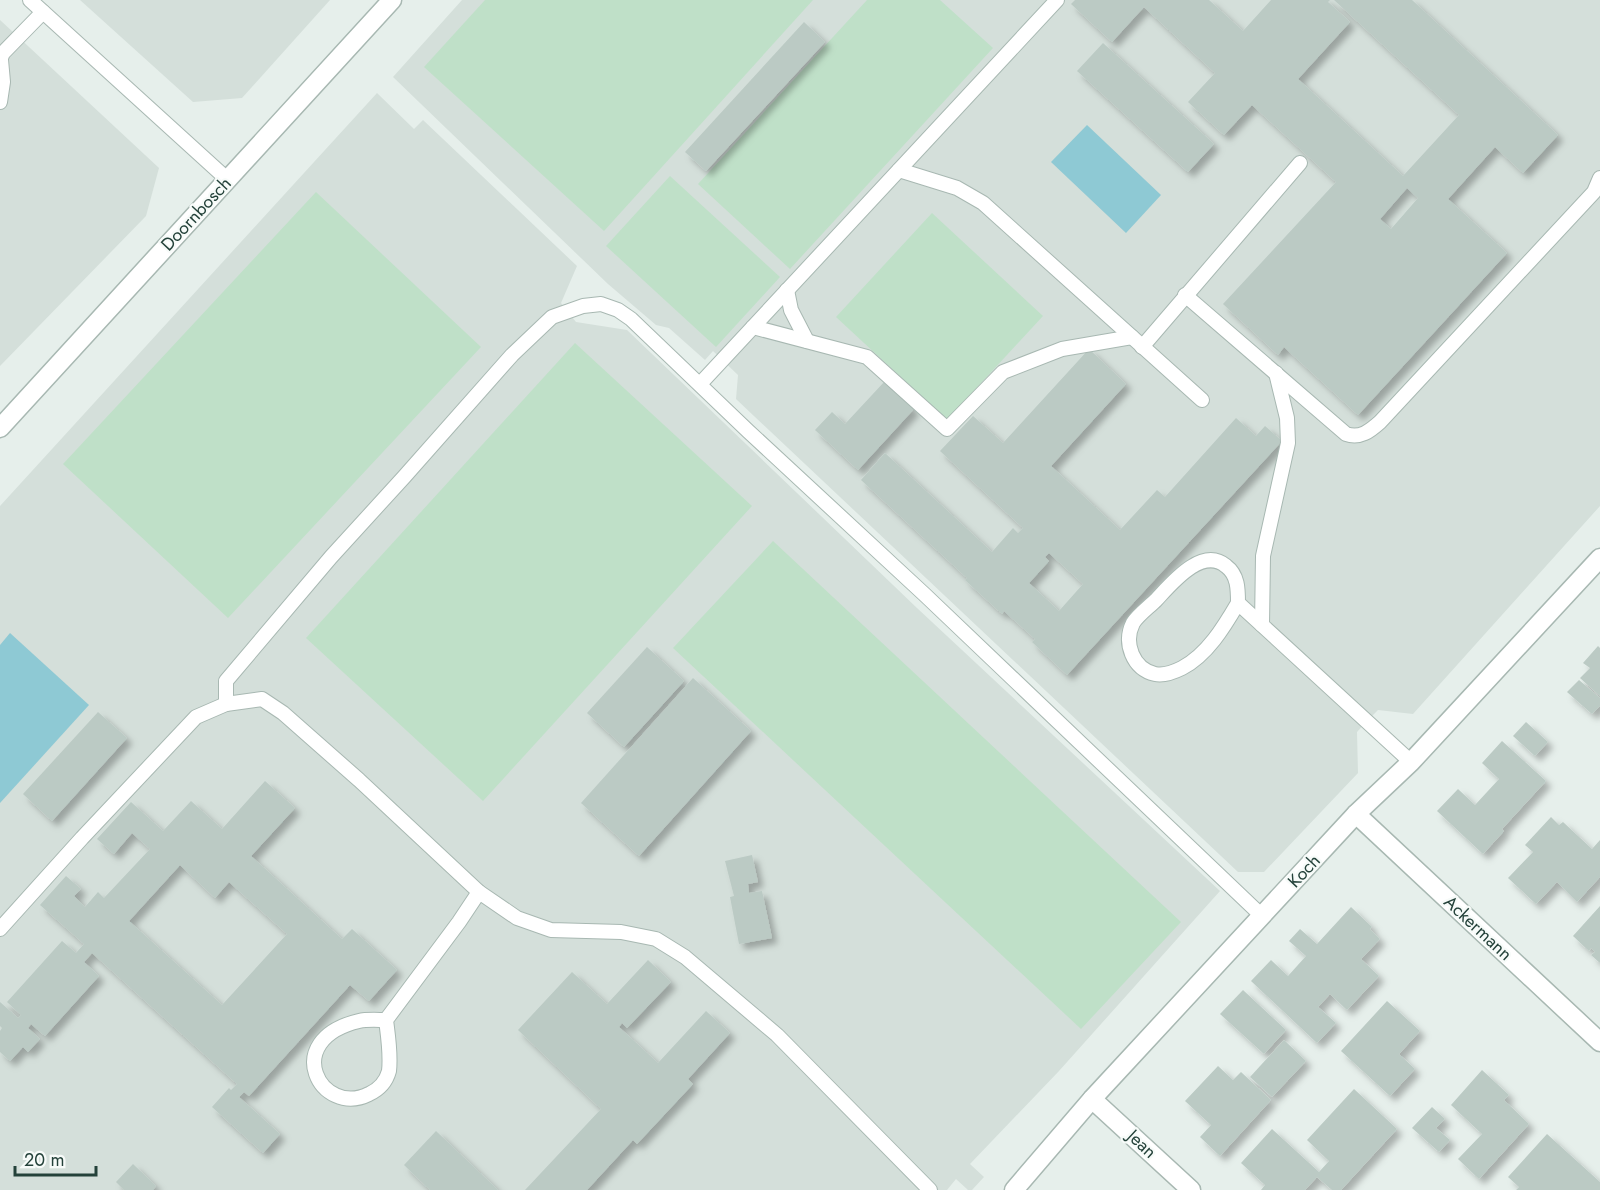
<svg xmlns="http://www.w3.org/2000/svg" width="1600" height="1190" font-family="Jost,sans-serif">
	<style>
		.built { fill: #d4dfda }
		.green { fill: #bfe0c8 }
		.water { fill: #8ec9d4 }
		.building { fill: #bbcac4; fill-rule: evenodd; filter: url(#shadow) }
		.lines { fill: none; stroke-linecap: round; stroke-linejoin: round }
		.lane-casing { stroke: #a8b8b2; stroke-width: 16 }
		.street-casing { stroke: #a8b8b2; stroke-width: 21 }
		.lane { stroke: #fff; stroke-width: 14 }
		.street { stroke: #fff; stroke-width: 18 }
		.labels { text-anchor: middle; stroke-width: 4.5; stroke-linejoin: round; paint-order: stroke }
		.street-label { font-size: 18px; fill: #24423a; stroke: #f7fbf9 }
	</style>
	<defs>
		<filter id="shadow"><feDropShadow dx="5.5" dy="5.5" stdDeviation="3" flood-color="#0004"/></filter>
	</defs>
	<rect width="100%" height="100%" fill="#e6efeb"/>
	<g class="built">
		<path d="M 80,0 L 330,0 L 242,98 L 193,102 Z"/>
		<path d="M 462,0 L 1600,0 L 1600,506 L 1413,714 L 1378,710 L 1367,721 L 1357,732 L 1358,773 L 1264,872 L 1238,872 L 736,399 L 738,375 L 713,351 L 705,360 L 669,328 L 656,325 L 608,284 L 393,77 Z"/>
		<path d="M 0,20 L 159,168 L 146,216 L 0,366 Z"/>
		<path d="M 377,93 L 414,129 L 423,120 L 577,266 L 561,303 L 576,322 L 627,330 L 917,608 L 1220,891 L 1059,1071 L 970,1164 L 984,1177 L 972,1190 L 968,1190 L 956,1179 L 947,1190 L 0,1190 L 0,506 Z"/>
	</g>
	<g class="green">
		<path d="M 485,0 L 813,0 L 604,231 L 424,67 Z"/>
		<path d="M 867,0 L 940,0 L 993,48 L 790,269 L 698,184 Z"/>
		<path d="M 670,176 L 780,277 L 716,347 L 606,246 Z"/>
		<path d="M 316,192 L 481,347 L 228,618 L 63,464 Z"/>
		<path d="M 932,213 L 1043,316 L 947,420 L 836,317 Z"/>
		<path d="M 575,343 L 752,506 L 483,801 L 306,638 Z"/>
		<path d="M 773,541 L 1181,922 L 1081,1029 L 673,648 Z"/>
	</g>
	<g class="water">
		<path d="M 1087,125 L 1161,195 L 1126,233 L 1051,162 Z"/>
		<path d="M 10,633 L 89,705 L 0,803 L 0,645 Z"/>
	</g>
	<g class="building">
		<path d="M 1075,0 L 1209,0 L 1243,31 L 1271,0 L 1330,0 L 1328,2 L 1350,22 L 1298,79 L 1403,176 L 1459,115 L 1334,0 L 1412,0 L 1558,135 L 1523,173 L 1495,147 L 1448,199 L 1507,253 L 1358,415 L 1284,347 L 1278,355 L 1223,304 L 1336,182 L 1252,105 L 1224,135 L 1188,102 L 1215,73 L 1144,7 L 1112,42 L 1071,4 ZM 1407,188 L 1418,198 L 1391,229 L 1380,219 Z"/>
		<path d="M 804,22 L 825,42 L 706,171 L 685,152 Z"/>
		<path d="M 1103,43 L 1214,144 L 1188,172 L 1077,71 Z"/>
		<path d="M 1089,349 L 1126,384 L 1051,466 L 1120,530 L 1157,490 L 1165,497 L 1236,418 L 1256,436 L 1265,426 L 1282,441 L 1067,675 L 1032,642 L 1035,639 L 1004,611 L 1002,614 L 965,580 L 967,578 L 861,480 L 885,453 L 992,552 L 1013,528 L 1018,533 L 1023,528 L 940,451 L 973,416 L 1003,443 ZM 1049,553 L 1083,584 L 1059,611 L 1029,583 L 1049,561 L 1045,557 Z"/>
		<path d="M 885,381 L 914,409 L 858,470 L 815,430 L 832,412 L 845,424 Z"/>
		<path d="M 1598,646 L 1600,648 L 1600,696 L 1580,678 L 1590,668 L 1583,663 Z"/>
		<path d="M 647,647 L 684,681 L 624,747 L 587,713 Z"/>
		<path d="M 693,678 L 751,731 L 639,856 L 581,803 Z"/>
		<path d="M 1579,680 L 1600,698 L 1600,706 L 1592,714 L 1567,692 Z"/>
		<path d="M 98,712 L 127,738 L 52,821 L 23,794 Z"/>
		<path d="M 1526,722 L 1548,742 L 1535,756 L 1513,736 Z"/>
		<path d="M 1502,741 L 1546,781 L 1502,829 L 1504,831 L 1483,854 L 1437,811 L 1458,789 L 1475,805 L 1499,779 L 1482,763 Z"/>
		<path d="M 265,781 L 295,808 L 251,856 L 342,939 L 352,929 L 397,970 L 369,1001 L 350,985 L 249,1096 L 244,1092 L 239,1097 L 280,1134 L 263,1153 L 212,1107 L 229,1088 L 231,1090 L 237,1084 L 92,953 L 84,962 L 99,976 L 45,1036 L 31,1024 L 28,1028 L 40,1039 L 28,1052 L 23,1047 L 10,1061 L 0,1052 L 0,1031 L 2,1028 L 0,1026 L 0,1002 L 18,1018 L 21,1015 L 7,1002 L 62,941 L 76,953 L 84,944 L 40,905 L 66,876 L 81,889 L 74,896 L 85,907 L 98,892 L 104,898 L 150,849 L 132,833 L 114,854 L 97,839 L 131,802 L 163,831 L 191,801 L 222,829 ZM 180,865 L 215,898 L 229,882 L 287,934 L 222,1005 L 129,921 Z"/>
		<path d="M 1551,817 L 1559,825 L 1563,822 L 1592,849 L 1600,840 L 1600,877 L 1577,902 L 1557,882 L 1536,904 L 1508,878 L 1533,852 L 1525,845 Z"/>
		<path d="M 752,855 L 758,882 L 748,884 L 749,893 L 762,891 L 772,938 L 739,944 L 730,897 L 734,896 L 725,861 Z"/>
		<path d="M 1600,906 L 1600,963 L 1591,955 L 1595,952 L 1591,948 L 1589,951 L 1573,936 Z"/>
		<path d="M 1351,907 L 1372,927 L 1370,929 L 1380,939 L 1361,959 L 1379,976 L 1347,1010 L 1330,994 L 1318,1007 L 1336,1023 L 1317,1043 L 1251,981 L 1271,960 L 1288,976 L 1306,956 L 1289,941 L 1300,929 L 1317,944 Z"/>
		<path d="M 648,960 L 671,982 L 627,1028 L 622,1023 L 619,1027 L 658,1063 L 706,1011 L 730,1033 L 688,1079 L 693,1084 L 637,1144 L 633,1140 L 587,1190 L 525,1190 L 601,1109 L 518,1030 L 572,972 L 607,1004 Z"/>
		<path d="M 1243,990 L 1286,1030 L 1264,1054 L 1220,1014 Z"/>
		<path d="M 1387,1001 L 1420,1031 L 1399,1054 L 1415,1069 L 1390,1096 L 1341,1051 Z"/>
		<path d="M 1284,1040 L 1306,1061 L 1272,1097 L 1250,1077 Z"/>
		<path d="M 1218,1066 L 1233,1080 L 1241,1072 L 1271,1100 L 1220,1156 L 1200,1137 L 1211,1125 L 1185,1101 Z"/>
		<path d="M 1482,1070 L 1509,1095 L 1504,1100 L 1529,1124 L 1479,1179 L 1458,1159 L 1482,1134 L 1451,1105 Z"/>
		<path d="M 1354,1089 L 1397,1129 L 1341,1190 L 1332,1190 L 1317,1177 L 1305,1190 L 1261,1190 L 1265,1185 L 1241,1163 L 1272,1129 L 1319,1172 L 1329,1161 L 1307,1140 Z"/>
		<path d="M 1432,1107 L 1445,1119 L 1436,1128 L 1450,1140 L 1439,1152 L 1412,1128 Z"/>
		<path d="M 436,1131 L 498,1190 L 430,1190 L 404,1165 Z"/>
		<path d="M 1547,1134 L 1600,1182 L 1600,1190 L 1516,1190 L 1519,1187 L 1508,1177 Z"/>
		<path d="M 133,1164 L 156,1186 L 153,1190 L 124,1190 L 116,1182 Z"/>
	</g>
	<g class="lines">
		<defs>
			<g id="lane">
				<path d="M 30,0 L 228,180"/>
				<path d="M 0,60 L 3,53 L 43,12"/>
				<path d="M 0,102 L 3,82 L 1,60"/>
				<path d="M 899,170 L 957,188 L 983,203 L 1202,400"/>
				<path d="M 787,290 L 791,310 L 807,341"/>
				<path d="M 1185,295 L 1346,434 C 1360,439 1370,431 1380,422 L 1594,192 L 1600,178"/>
				<path d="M 753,327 L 867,357 L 947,429 L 1003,372 L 1062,349 L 1132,337"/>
				<path d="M 1142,347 L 1300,163"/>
				<path d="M 700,384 L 1057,0"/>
				<path d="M 1238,603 C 1224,627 1207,655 1182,668 C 1174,672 1164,676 1155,674 C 1133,669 1123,643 1133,623 C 1138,615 1149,607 1156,600 C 1172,583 1202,546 1226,566 C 1238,575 1238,589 1238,603 L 1411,762"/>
				<path d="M 1262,625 L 1263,556 L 1288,443 L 1287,418 L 1276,373"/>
				<path d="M 226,704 L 226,681 L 331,557 L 404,477 L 512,355 L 552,317 L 583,306 L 601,304 L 618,310 L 631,319 L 748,431 L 924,594 L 1262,916"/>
				<path d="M 479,892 L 517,918 L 551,930 L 621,932 L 656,939 L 685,957 L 777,1035 L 930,1190"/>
				<path d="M 0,929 L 82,838 L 196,717 L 226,704 L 262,699 L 283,713 L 359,780 L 479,892 L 459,922 L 386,1020 C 388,1036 391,1054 389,1071 C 386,1082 380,1089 369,1094 C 321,1118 279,1040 359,1021 C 367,1019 378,1020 386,1020"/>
			</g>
			<g id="street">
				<path d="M 0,428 L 392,0"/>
				<path d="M 1356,814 L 1600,1042"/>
				<path d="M 1092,1099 L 1191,1190"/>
				<path d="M 1014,1190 L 1092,1099 L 1356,814 L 1411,762 L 1600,558"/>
			</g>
		</defs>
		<use href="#lane" class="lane-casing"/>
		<use href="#street" class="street-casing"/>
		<use href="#lane" class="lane"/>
		<use href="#street" class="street"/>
	</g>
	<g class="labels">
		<g class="street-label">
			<text transform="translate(196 214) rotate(-47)" y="6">Doornbosch</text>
			<text transform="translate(1304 871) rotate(-47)" y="6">Koch</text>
			<text transform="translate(1478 928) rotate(43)" y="6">Ackermann</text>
			<text transform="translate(1142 1144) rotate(43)" y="6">Jean</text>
		</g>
	</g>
	<path d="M15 1166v9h81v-9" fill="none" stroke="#24423a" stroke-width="3"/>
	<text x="24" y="1166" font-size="18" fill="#24423a" stroke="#f7fbf9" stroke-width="4.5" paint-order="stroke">20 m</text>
</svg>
